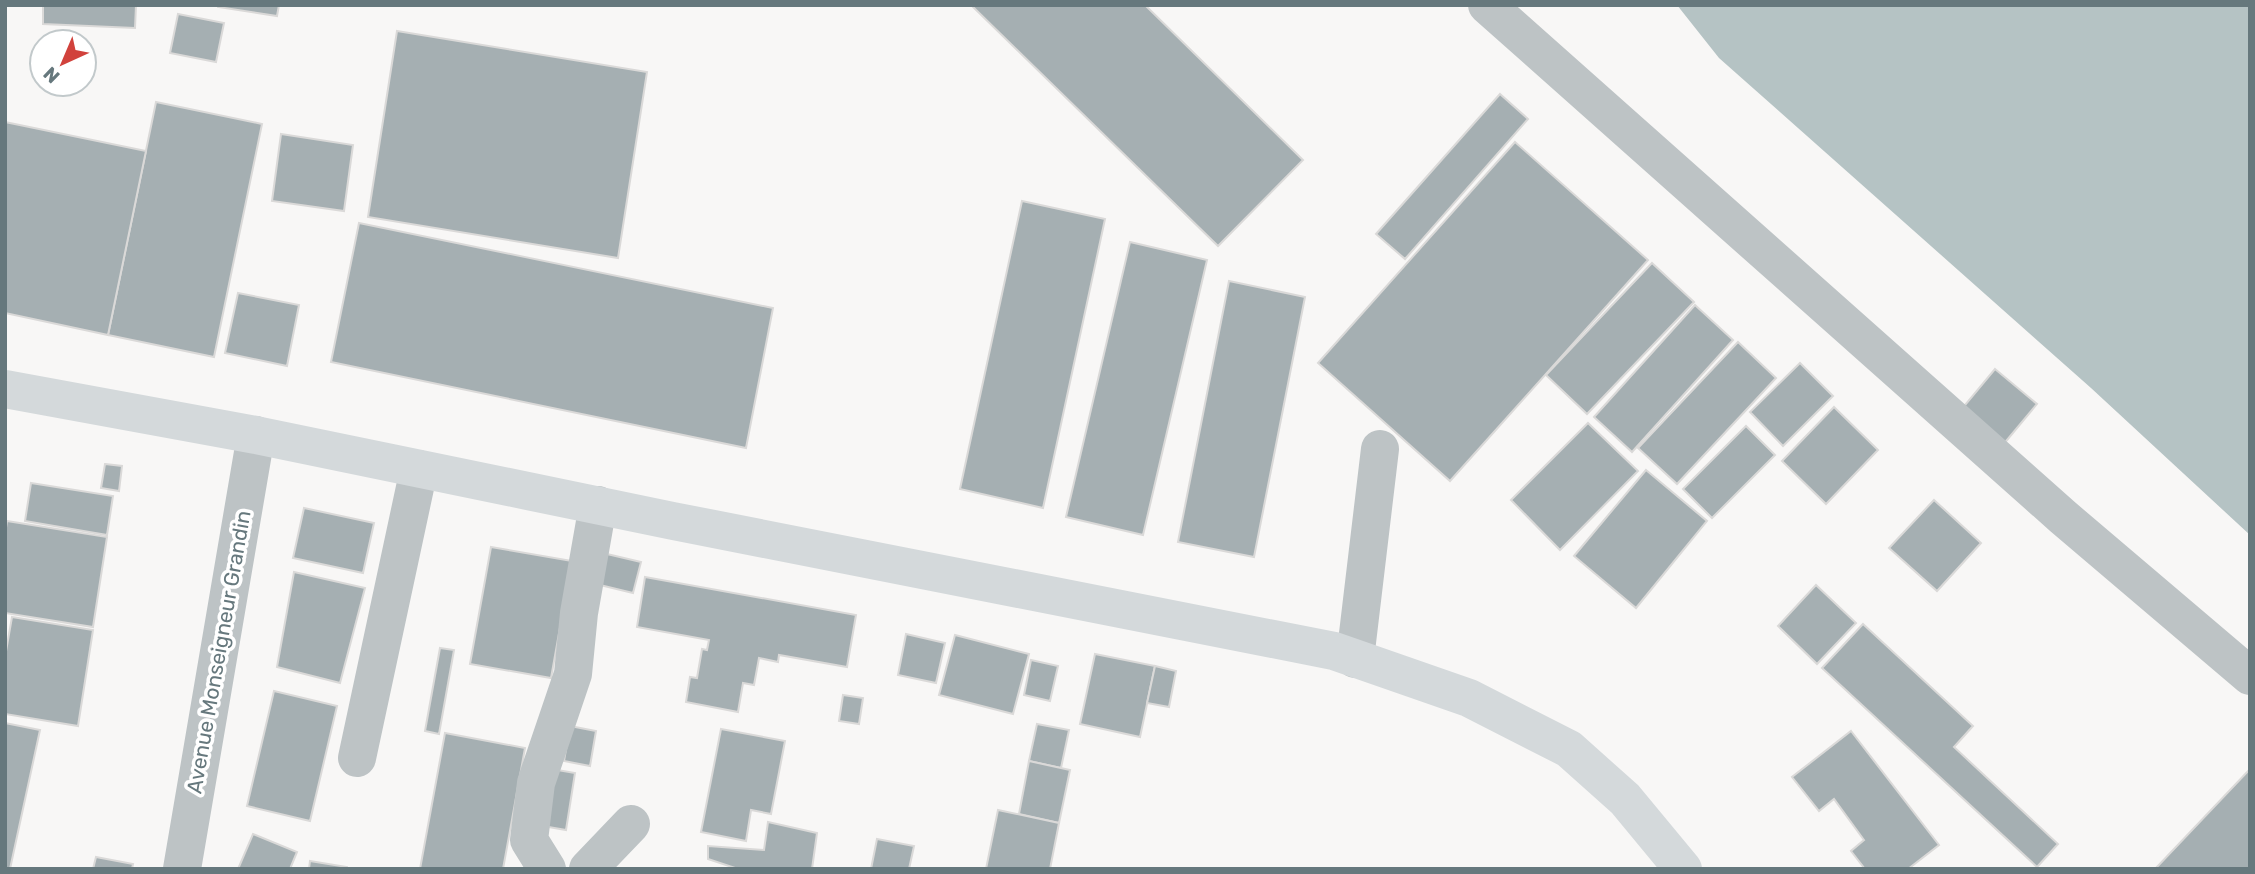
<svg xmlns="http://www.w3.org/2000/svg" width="2255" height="874" font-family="Rubik,sans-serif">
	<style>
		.water { fill: #b5c3c4 }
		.building { fill: #a5afb2; stroke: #dad9d8; stroke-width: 2 }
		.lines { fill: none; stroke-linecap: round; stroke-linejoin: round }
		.minor { stroke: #bdc3c5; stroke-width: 38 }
		.major { stroke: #d4d9db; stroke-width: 38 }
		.labels { text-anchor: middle; stroke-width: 7; stroke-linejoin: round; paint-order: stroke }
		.street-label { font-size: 21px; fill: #66787d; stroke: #fff }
	</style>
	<rect width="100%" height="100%" fill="#f8f7f6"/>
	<path class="water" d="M 1677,5 L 2250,5 L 2250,535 L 2091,388 L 1719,58 Z"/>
	<g class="building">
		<path d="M 43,5 L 136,5 L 135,28 L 43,24 Z"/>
		<path d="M 218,5 L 279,5 L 277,16 L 218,7 Z"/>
		<path d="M 971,5 L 1145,5 L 1303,160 L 1218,246 Z"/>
		<path d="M 178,14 L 224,23 L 216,62 L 170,53 Z"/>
		<path d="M 397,31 L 647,72 L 618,258 L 368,217 Z"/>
		<path d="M 1500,94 L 1528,119 L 1405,259 L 1376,234 Z"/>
		<path d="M 156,102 L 262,124 L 214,357 L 108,335 Z"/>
		<path d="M 5,122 L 146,151 L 108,335 L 5,313 Z"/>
		<path d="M 281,134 L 353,145 L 344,211 L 272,201 Z"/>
		<path d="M 1515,142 L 1648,260 L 1450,481 L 1318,363 Z"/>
		<path d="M 1022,201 L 1105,219 L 1043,508 L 960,489 Z"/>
		<path d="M 359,223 L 773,308 L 746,448 L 331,362 Z"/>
		<path d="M 1130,242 L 1207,260 L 1143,535 L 1066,517 Z"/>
		<path d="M 1652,263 L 1694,302 L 1587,414 L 1546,375 Z"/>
		<path d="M 1229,281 L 1305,297 L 1254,557 L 1178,542 Z"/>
		<path d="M 238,293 L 299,305 L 287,366 L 225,353 Z"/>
		<path d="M 1695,305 L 1733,340 L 1632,452 L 1594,417 Z"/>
		<path d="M 1738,342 L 1776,378 L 1677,484 L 1638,448 Z"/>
		<path d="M 1800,363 L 1833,396 L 1783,446 L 1750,412 Z"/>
		<path d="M 1995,369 L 2037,404 L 2002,446 L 1960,411 Z"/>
		<path d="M 1834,407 L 1878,450 L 1826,504 L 1782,461 Z"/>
		<path d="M 1588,423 L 1638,471 L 1560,550 L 1511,500 Z"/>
		<path d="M 1746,426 L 1775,455 L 1712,518 L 1683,489 Z"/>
		<path d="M 105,464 L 122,466 L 119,491 L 101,488 Z"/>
		<path d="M 1646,470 L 1707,521 L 1636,608 L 1574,556 Z"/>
		<path d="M 31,483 L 113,496 L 107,535 L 25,521 Z"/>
		<path d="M 1934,500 L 1981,543 L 1937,591 L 1889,548 Z"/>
		<path d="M 304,508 L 374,523 L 363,573 L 293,558 Z"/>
		<path d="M 7,521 L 107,537 L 93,627 L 5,613 L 5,534 Z"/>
		<path d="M 491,547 L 572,561 L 551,678 L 470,664 Z"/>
		<path d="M 607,554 L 641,562 L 633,593 L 600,585 Z"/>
		<path d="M 294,572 L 365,588 L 340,683 L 277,667 Z"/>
		<path d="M 645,577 L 856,615 L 847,667 L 779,655 L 778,662 L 759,658 L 754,685 L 743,683 L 738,712 L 686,702 L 690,677 L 697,678 L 702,649 L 707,650 L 709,640 L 637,627 Z"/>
		<path d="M 1816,585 L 1856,623 L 1817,664 L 1778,626 Z"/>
		<path d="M 12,617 L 93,630 L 78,726 L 5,714 L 5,657 Z"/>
		<path d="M 1863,624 L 1973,726 L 1954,747 L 2058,844 L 2037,867 L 1822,668 Z"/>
		<path d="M 906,634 L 945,643 L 936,683 L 898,675 Z"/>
		<path d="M 955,635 L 1029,654 L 1013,714 L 939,695 Z"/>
		<path d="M 440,648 L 454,650 L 439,734 L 425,731 Z"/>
		<path d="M 1095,654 L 1155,666 L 1140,737 L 1080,724 Z"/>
		<path d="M 1031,660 L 1058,666 L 1050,701 L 1024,695 Z"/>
		<path d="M 1155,666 L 1176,671 L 1169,707 L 1147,703 Z"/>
		<path d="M 274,691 L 337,706 L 310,821 L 247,806 Z"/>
		<path d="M 843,695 L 863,698 L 859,724 L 839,721 Z"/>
		<path d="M 5,723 L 40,730 L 10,869 L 5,869 Z"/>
		<path d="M 1037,724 L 1069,730 L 1061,768 L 1029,761 Z"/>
		<path d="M 570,726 L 596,731 L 590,766 L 564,761 Z"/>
		<path d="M 721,729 L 785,741 L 771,814 L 751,810 L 746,841 L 701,832 Z"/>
		<path d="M 1851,731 L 1939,845 L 1908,869 L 1865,869 L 1851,851 L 1864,840 L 1834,799 L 1819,811 L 1792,777 Z"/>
		<path d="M 445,733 L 525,748 L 503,869 L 420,869 Z"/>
		<path d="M 1029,761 L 1070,770 L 1059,823 L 1019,814 Z"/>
		<path d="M 546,768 L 575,773 L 566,830 L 537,825 Z"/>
		<path d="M 2250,769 L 2250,869 L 2155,869 Z"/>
		<path d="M 998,810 L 1059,823 L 1050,869 L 986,869 Z"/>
		<path d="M 768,822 L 817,833 L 812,869 L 738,869 L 708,859 L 708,846 L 764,850 Z"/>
		<path d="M 253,834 L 297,852 L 290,869 L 238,869 Z"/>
		<path d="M 877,839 L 914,846 L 909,869 L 871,869 Z"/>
		<path d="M 96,857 L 133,864 L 132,869 L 93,869 Z"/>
		<path d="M 310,861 L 347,867 L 347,869 L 309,869 Z"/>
	</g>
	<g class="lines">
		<g class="minor">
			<path d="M 1487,5 L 2063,517 L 2250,676"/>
			<path d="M 1355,659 L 1380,449"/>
			<path d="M 357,758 L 419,469"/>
			<path d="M 182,869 L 256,435"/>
			<path d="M 547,869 L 529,840 L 536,783 L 573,674 L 579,613 L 598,505"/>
			<path d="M 588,869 L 631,824"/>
		</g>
		<path class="major" d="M 5,389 L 256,435 L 673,521 L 1334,651 L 1469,698 L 1569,749 L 1625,799 L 1683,869"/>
	</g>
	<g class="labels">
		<g class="street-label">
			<text transform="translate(219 652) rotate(-80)" y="7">Avenue Monseigneur Grandin</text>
		</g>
	</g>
	<rect width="2255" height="874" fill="none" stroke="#66787d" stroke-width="14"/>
	<g transform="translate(63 63) rotate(224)"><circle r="33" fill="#ffffff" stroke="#c2c9cb" stroke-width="2"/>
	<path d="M0-5L12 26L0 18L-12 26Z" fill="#d1423c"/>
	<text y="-10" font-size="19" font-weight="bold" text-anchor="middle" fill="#66787d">N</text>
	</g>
</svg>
